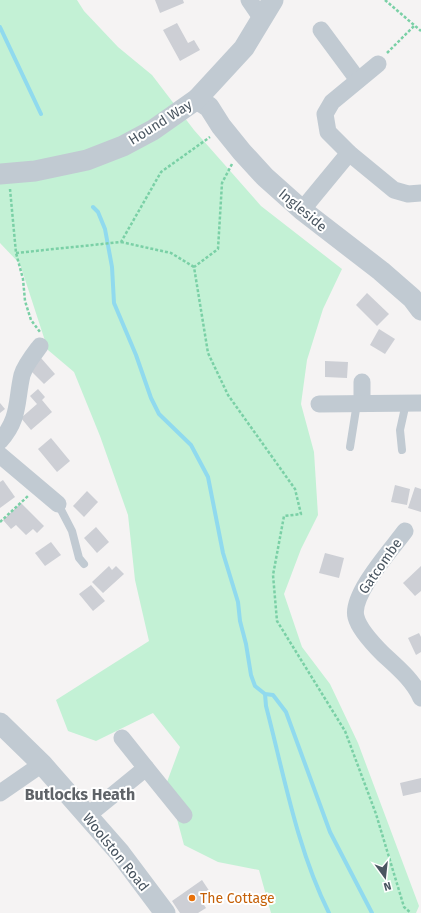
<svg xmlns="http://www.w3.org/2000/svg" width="421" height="913" font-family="'Fira Sans',sans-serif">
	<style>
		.green { fill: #c3f1d5 }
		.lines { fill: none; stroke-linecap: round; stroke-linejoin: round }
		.stream { stroke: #90daee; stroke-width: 4 }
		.building { fill: #cdcfd5 }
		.path { stroke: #7ad0a6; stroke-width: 2.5; stroke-dasharray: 3 2; stroke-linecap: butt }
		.service { stroke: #c1cad2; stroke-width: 8 }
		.minor { stroke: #c1cad2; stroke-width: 17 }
		.tertiary { stroke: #c1cad2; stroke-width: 21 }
		.food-dot { fill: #e8710a; stroke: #fff; stroke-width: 1.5 }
		.labels { text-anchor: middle; stroke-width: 4; stroke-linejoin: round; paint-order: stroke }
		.street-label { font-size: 14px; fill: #4a5661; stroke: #fff }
		.food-label { font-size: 14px; fill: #c56008; stroke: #fff; text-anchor: start }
		.quarter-label { font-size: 16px; font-weight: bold; fill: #5f6368; stroke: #fff }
	</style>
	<rect width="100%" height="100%" fill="#f5f3f3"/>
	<path class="green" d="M 0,0 L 77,0 L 84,11 L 118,47 L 152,75 L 194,130 L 261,206 L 342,269 L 323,309 L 307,360 L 301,404 L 314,452 L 318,515 L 301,549 L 284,594 L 302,647 L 330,684 L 358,743 L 419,906 L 416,913 L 271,913 L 259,870 L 218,862 L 184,845 L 167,782 L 180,747 L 153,713 L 96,741 L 68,731 L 56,700 L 149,641 L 135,580 L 128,515 L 100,436 L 74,372 L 48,350 L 20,264 L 0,243 Z"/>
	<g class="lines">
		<g class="stream">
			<path d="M 0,27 L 41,114"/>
			<path d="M 93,207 L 98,212 L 105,229 L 112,267 L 114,303 L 136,355 L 151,398 L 159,414 L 191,445 L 208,477 L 223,553 L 238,602 L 240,621 L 246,644 L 251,675 L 255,686 L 265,694 L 273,695 L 286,712 L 330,832 L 372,913"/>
			<path d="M 265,694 L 266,706 C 284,775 297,849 329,913"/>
		</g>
	</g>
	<g class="building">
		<path d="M 155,0 L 183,0 L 184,3 L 160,13 Z"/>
		<path d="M 177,23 L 188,43 L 194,40 L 200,50 L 180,61 L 163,30 Z"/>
		<path d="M 367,293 L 389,314 L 377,326 L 356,305 Z"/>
		<path d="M 379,329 L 395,339 L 385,354 L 370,345 Z"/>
		<path d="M 41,358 L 55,374 L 44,384 L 29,369 Z"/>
		<path d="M 325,361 L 348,362 L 347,378 L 325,377 Z"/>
		<path d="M 38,389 L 45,397 L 42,400 L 52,412 L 31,430 L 21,418 L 37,404 L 30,396 Z"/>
		<path d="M 0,403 L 5,409 L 0,413 Z"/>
		<path d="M 51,438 L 70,461 L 57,472 L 38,449 Z"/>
		<path d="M 3,480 L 15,497 L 0,508 L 0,482 Z"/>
		<path d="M 395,485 L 410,489 L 407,505 L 391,502 Z"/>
		<path d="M 415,487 L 421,489 L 421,512 L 408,508 Z"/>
		<path d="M 87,491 L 98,502 L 84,517 L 73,506 Z"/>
		<path d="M 21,503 L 44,526 L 37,533 L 33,529 L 26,535 L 16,525 L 11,529 L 3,520 Z"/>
		<path d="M 96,527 L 109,542 L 97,553 L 84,538 Z"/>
		<path d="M 51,542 L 61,555 L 45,566 L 35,553 Z"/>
		<path d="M 325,553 L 344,558 L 339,578 L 319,573 Z"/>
		<path d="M 109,566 L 112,570 L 116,566 L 124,574 L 103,593 L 92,582 Z"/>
		<path d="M 421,566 L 421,591 L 415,596 L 403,583 Z"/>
		<path d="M 91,585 L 105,601 L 93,611 L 79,594 Z"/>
		<path d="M 419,633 L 421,637 L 421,652 L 416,655 L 408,638 Z"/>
		<path d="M 421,778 L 421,792 L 403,796 L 400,783 Z"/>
		<path d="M 202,880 L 212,895 L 202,902 L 206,908 L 198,913 L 180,913 L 172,901 Z"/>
	</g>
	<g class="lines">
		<g class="path">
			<path d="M 385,0 L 421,31"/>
			<path d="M 387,53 L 415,25"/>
			<path d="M 232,164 L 222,183 L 218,249 L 194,267 L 208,353 L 228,395 L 295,489 L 301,514 L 284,516 L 273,575 L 277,621 L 345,731 L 376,814 L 404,907 L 411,913"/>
			<path d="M 10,189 L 16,253 L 23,279 L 25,301 L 31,320 L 40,332"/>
			<path d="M 121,242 L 171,253 L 194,267"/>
			<path d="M 16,253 L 121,242 L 161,172 L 210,137"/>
			<path d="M 0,522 L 28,496"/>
		</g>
		<g class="service">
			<path d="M 350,447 L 357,403"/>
			<path d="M 402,450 L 400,430 L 406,403"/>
			<path d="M 58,504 L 72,531 L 79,558 L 84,564"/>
		</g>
		<g class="minor">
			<path d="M 249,0 L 262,19"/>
			<path d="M 321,30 L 358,80"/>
			<path d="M 378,64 L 332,102 L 325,114 L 328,132 L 349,153 L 394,190 L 408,194 L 421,193"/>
			<path d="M 302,210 L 349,153"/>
			<path d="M 362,382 L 362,403"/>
			<path d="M 319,404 L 421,403"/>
			<path d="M 0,441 C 20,419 16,401 22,375 C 25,365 34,354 40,346"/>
			<path d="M 0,455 L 58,504"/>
			<path d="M 405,531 C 392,549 350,595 356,617 C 359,629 375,646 383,654 C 397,667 413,680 421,698"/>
			<path d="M 122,738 L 146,768"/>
			<path d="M 0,793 L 42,764"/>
			<path d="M 87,816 L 146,768 L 184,815"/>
		</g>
		<g class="tertiary">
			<path d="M 197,99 L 209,107 L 221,126 L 242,152 L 265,177 L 302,210 L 381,271 L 412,298 L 421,310"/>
			<path d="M 0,174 L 35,171 L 87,160 L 123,146 L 153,130 L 197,99 L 244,48 L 273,0"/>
			<path d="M 0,723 L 42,764 L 120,853 L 165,913"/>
		</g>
	</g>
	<circle class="food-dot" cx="192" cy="898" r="4"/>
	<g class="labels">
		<g class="street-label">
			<text transform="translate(160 122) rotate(-32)" y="5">Hound Way</text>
			<text transform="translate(303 210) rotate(40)" y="5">Ingleside</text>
			<text transform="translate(380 566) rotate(-55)" y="5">Gatcombe</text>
			<text transform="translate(116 852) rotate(51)" y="5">Woolston Road</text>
		</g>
		<g class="food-label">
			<text x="200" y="903">The Cottage</text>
		</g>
		<g class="quarter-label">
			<text x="80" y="800">Butlocks Heath</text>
		</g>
	</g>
	<g transform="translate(385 877) rotate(165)" stroke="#ffffff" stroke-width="3" paint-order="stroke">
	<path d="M0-3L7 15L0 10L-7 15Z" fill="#4a5661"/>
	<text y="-6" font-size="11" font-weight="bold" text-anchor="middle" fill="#4a5661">N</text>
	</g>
</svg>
